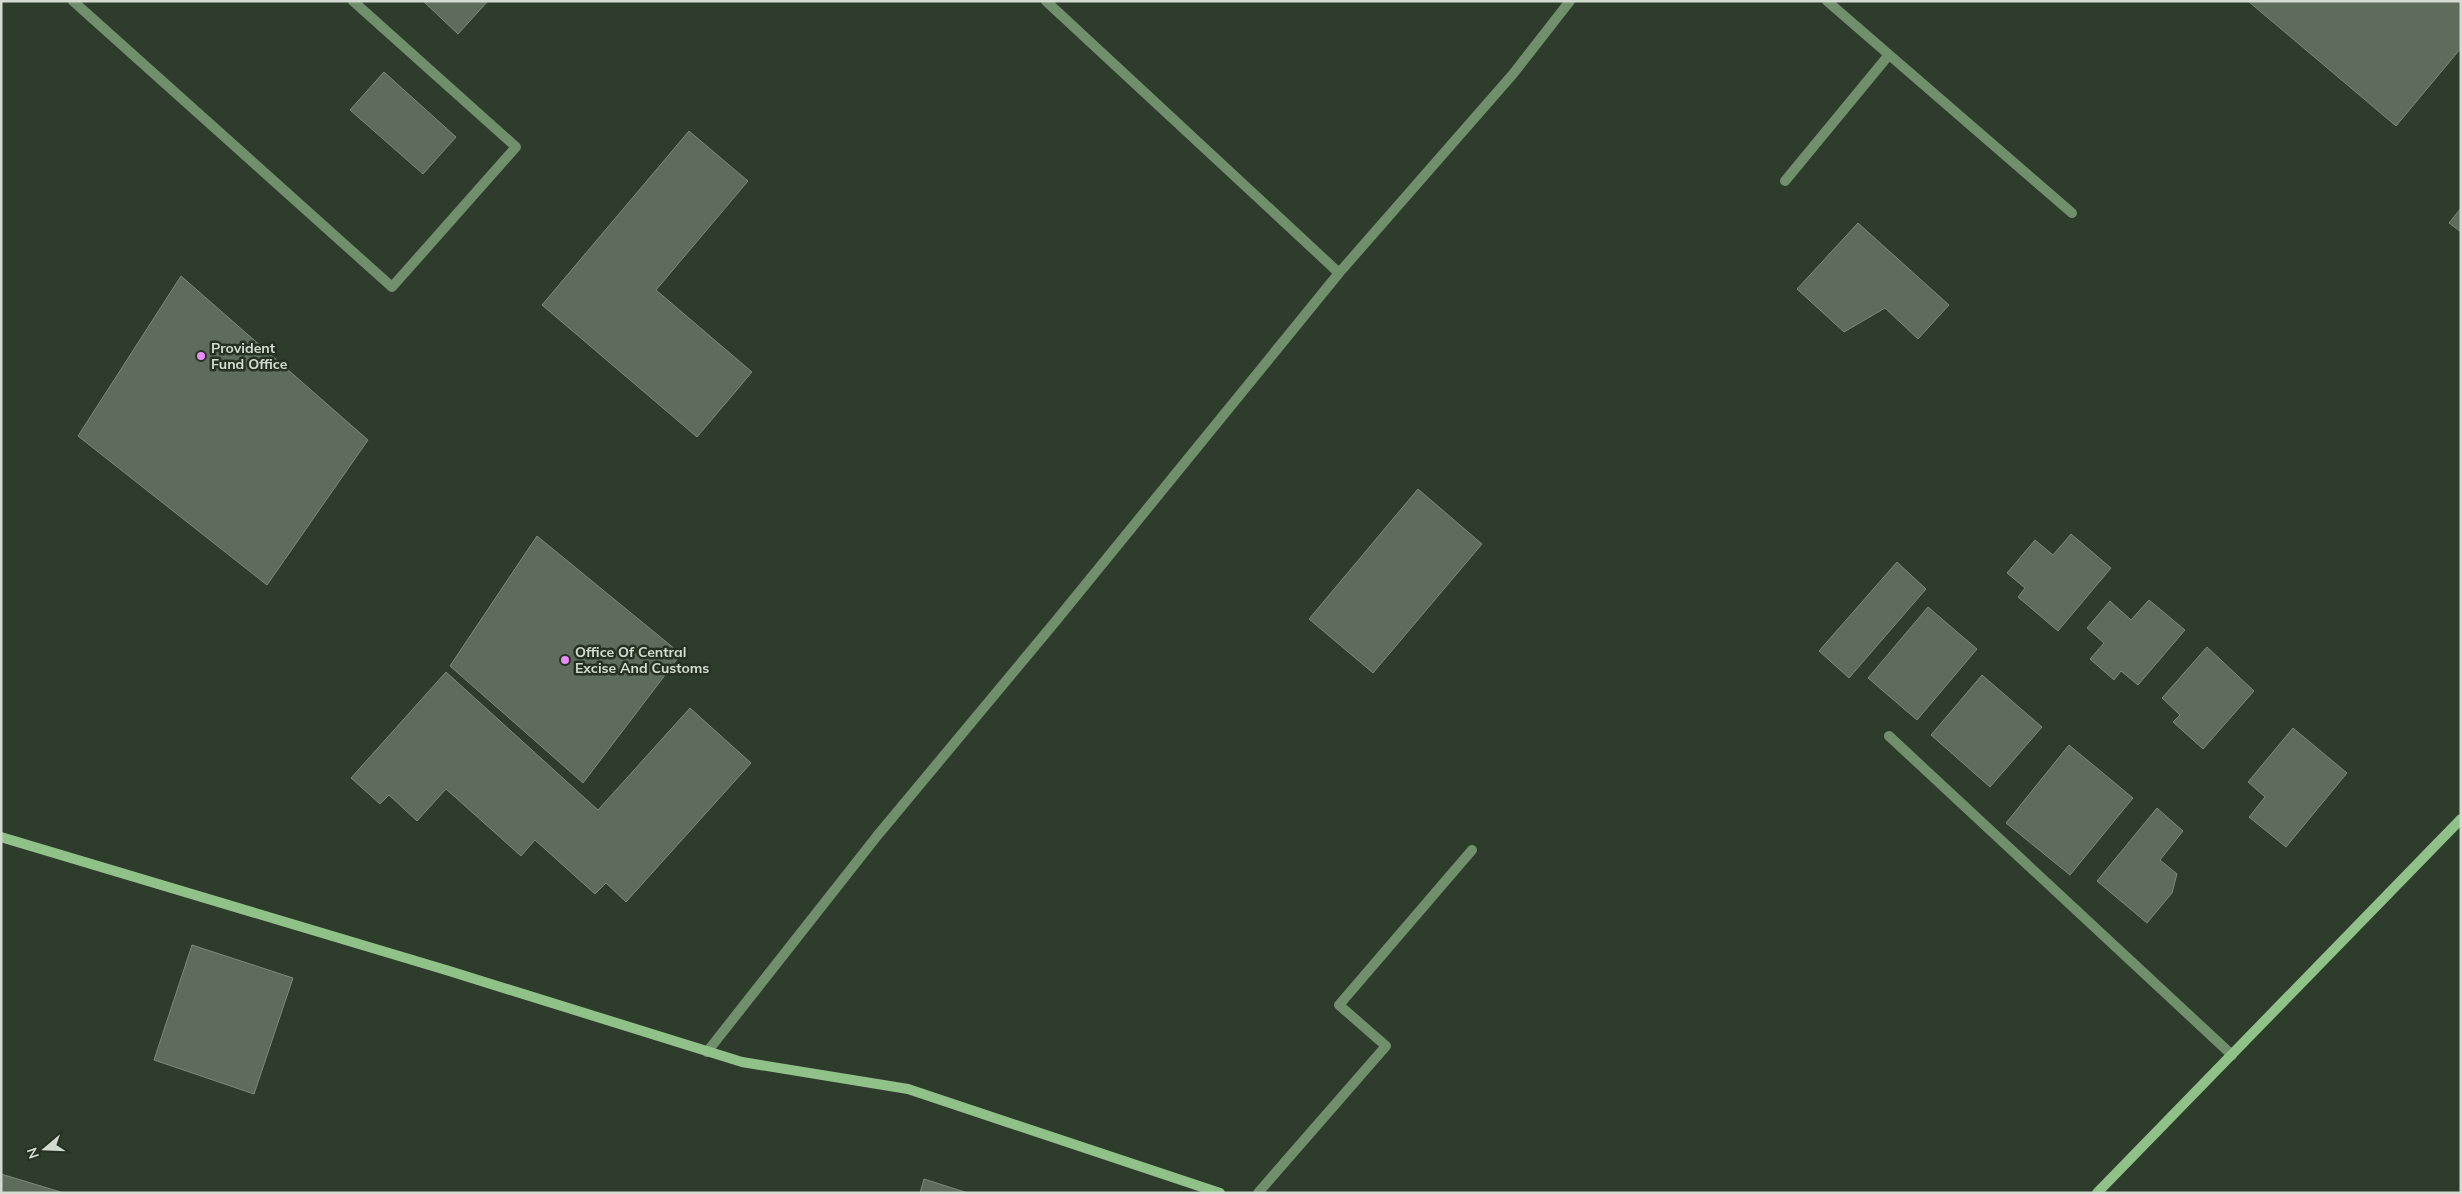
<svg xmlns="http://www.w3.org/2000/svg" width="2462" height="1194" font-family="Mulish,sans-serif">
	<style>
		.building { fill: #5d6c5b; stroke: #7c8b79 }
		.lines { fill: none; stroke-linecap: round; stroke-linejoin: round }
		.lane { stroke: #718f6c; stroke-width: 10 }
		.street { stroke: #718f6c; stroke-width: 10 }
		.secondary { stroke: #90c188; stroke-width: 10 }
		.poi-dot { fill: #ea8dfc; stroke: #253222; stroke-width: 2 }
		.labels { text-anchor: middle; stroke-width: 5; stroke-linejoin: round; paint-order: stroke }
		.poi-label { font-size: 14px; font-weight: bold; fill: #d3dbd1; stroke: #253222; text-anchor: start }
	</style>
	<rect width="100%" height="100%" fill="#2e3c2c"/>
	<g class="building">
		<path d="M 423,1 L 488,1 L 458,34 Z"/>
		<path d="M 2248,1 L 2461,1 L 2461,48 L 2396,126 Z"/>
		<path d="M 384,72 L 456,137 L 423,174 L 350,110 Z"/>
		<path d="M 689,131 L 748,181 L 656,290 L 752,372 L 697,437 L 542,305 Z"/>
		<path d="M 2461,208 L 2461,232 L 2449,223 Z"/>
		<path d="M 1858,223 L 1949,305 L 1918,339 L 1885,308 L 1844,332 L 1797,289 Z"/>
		<path d="M 181,276 L 368,440 L 267,585 L 78,436 Z"/>
		<path d="M 1418,489 L 1482,544 L 1373,673 L 1309,619 Z"/>
		<path d="M 2071,534 L 2111,568 L 2058,631 L 2018,597 L 2025,588 L 2007,573 L 2035,540 L 2053,555 Z"/>
		<path d="M 537,536 L 681,654 L 583,783 L 450,666 Z"/>
		<path d="M 1897,562 L 1926,589 L 1849,678 L 1819,651 Z"/>
		<path d="M 2149,600 L 2185,630 L 2138,685 L 2121,671 L 2114,680 L 2090,659 L 2104,643 L 2087,628 L 2110,601 L 2131,620 Z"/>
		<path d="M 1928,607 L 1977,649 L 1917,720 L 1868,678 Z"/>
		<path d="M 2207,647 L 2254,691 L 2203,749 L 2173,722 L 2180,715 L 2162,698 Z"/>
		<path d="M 446,672 L 598,810 L 690,708 L 751,763 L 626,902 L 606,883 L 595,894 L 535,840 L 521,856 L 446,789 L 417,821 L 389,795 L 380,804 L 351,778 Z"/>
		<path d="M 1982,675 L 2042,727 L 1990,787 L 1931,735 Z"/>
		<path d="M 2293,728 L 2347,773 L 2286,847 L 2249,817 L 2265,797 L 2248,782 Z"/>
		<path d="M 2069,745 L 2133,798 L 2070,875 L 2006,823 Z"/>
		<path d="M 2157,808 L 2183,831 L 2160,860 L 2177,874 L 2172,893 L 2147,923 L 2097,881 Z"/>
		<path d="M 192,945 L 293,978 L 254,1094 L 154,1060 Z"/>
		<path d="M 1,1174 L 64,1193 L 1,1193 Z"/>
		<path d="M 924,1179 L 968,1193 L 920,1193 Z"/>
	</g>
	<g class="lines">
		<path class="lane" d="M 1258,1193 L 1386,1046 L 1339,1005 L 1472,850"/>
		<g class="street">
			<path d="M 73,1 L 392,287 L 516,147 L 353,1"/>
			<path d="M 1046,1 L 1339,273"/>
			<path d="M 1827,1 L 2072,213"/>
			<path d="M 1785,181 L 1888,56"/>
			<path d="M 1889,736 L 2232,1055"/>
			<path d="M 707,1052 L 877,836 L 1055,622 L 1339,273 L 1513,74 L 1570,1"/>
		</g>
		<g class="secondary">
			<path d="M 1,837 L 446,970 L 742,1062 L 908,1089 L 1220,1193"/>
			<path d="M 2097,1193 L 2461,819"/>
		</g>
	</g>
	<g class="poi-dot">
		<circle cx="201" cy="356" r="5"/>
		<circle cx="565" cy="660" r="5"/>
	</g>
	<g class="labels">
		<g class="poi-label">
			<text x="211" y="353">Provident<tspan x="211" dy="16">Fund Office</tspan></text>
			<text x="575" y="657">Office Of Central<tspan x="575" dy="16">Excise And Customs</tspan></text>
		</g>
	</g>
	<rect width="2462" height="1194" fill="none" stroke="#d3dbd1" stroke-width="5"/>
	<g transform="translate(45 1149) rotate(251)" stroke="#253222" stroke-width="4" paint-order="stroke">
	<path d="M0-4L9 19L0 12L-9 19Z" fill="#d3dbd1"/>
	<text y="-8" font-size="14" font-weight="bold" text-anchor="middle" fill="#d3dbd1">N</text>
	</g>
</svg>
